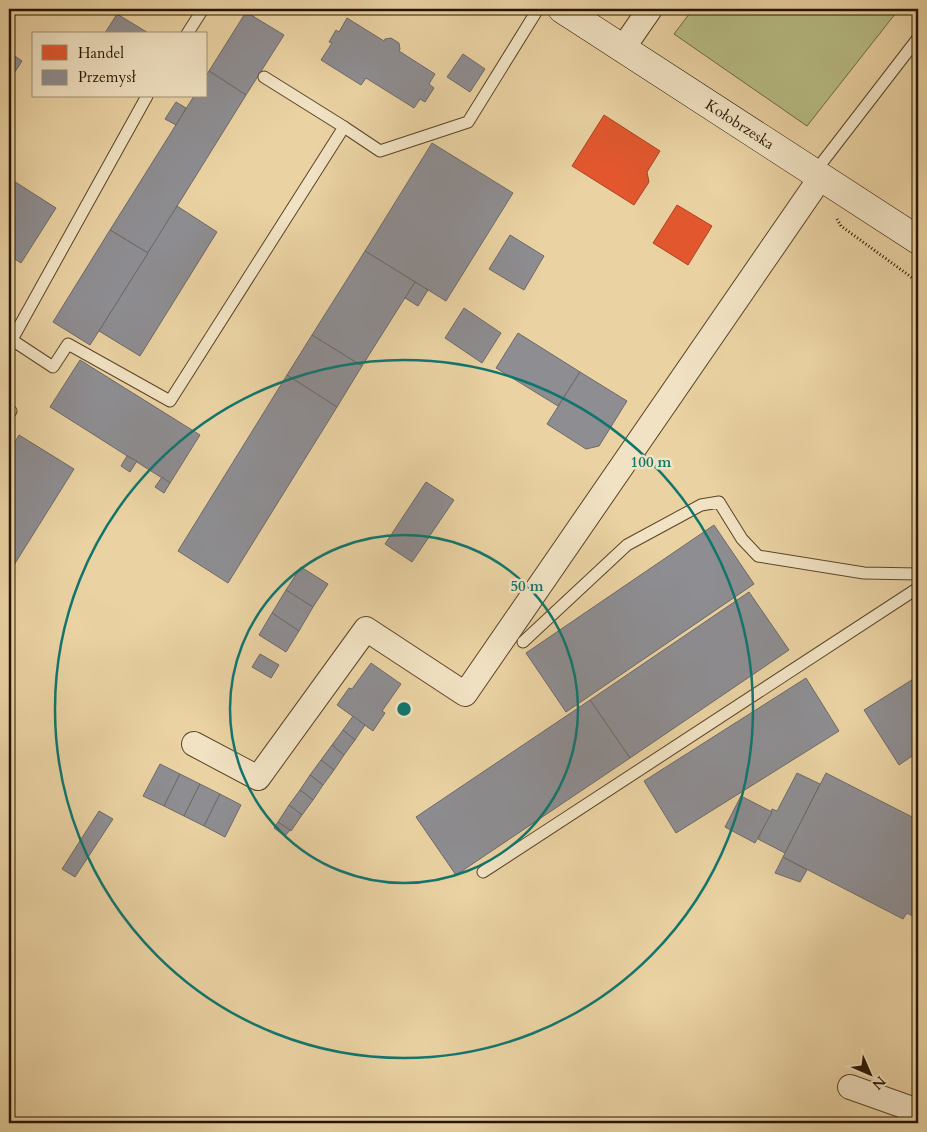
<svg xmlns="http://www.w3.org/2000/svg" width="927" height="1132" font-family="Cardo,serif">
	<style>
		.green { fill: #b7bc85; stroke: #6f6842 }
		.shops { fill: #e4572e; stroke: #ab4320 }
		.industry { fill: #8d8d92; stroke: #6e6966 }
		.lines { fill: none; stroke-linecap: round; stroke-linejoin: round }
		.lane-casing { stroke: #584429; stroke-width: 13 }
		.street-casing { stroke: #584429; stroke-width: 26 }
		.secondary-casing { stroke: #271400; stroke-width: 29 }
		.path { stroke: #271400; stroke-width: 3; stroke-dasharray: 1 2.5; stroke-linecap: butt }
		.lane { stroke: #f1e2c3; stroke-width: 11 }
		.street { stroke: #f1e2c3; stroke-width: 24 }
		.secondary { stroke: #f1e2c3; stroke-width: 28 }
		.ring { fill: none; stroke: #0f766e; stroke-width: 2.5 }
		.labels { text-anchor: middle; stroke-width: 5; stroke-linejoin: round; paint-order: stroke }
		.street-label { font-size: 15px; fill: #271400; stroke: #f1e2c3 }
		.centre { fill: #0f766e; stroke: #f1e2c3; stroke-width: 2.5 }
		.ring-label { font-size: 15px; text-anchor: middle; font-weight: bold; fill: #0f766e; stroke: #f1e2c3; stroke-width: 5; stroke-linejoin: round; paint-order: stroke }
	</style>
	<rect width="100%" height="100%" fill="#ead2a3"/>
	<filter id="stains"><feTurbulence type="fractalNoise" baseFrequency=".004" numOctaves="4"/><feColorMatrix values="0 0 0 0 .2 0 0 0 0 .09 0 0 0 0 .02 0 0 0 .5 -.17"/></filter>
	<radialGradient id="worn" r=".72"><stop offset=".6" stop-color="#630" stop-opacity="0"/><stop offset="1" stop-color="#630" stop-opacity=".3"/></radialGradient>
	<path class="green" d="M 693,9 L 899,9 L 807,126 L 674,34 Z"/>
	<g class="shops">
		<path d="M 604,115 L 660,151 L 647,172 L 649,182 L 634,205 L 572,166 Z"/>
		<path d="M 677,205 L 712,226 L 688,265 L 653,243 Z"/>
	</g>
	<g class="industry">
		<path d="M 246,12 L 284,35 L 246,95 L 209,71 Z"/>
		<path d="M 117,14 L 150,34 L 105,33 Z"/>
		<path d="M 347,18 L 384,41 L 385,39 L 391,38 L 399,43 L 400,49 L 399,51 L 435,74 L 429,84 L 434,88 L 425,102 L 420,99 L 414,108 L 366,78 L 361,85 L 321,60 L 332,43 L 329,42 L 336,30 L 339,32 Z"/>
		<path d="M 9,52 L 22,61 L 9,81 Z"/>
		<path d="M 463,54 L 485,69 L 470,92 L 447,77 Z"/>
		<path d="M 209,71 L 246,95 L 148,253 L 110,230 L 194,96 L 206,96 L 206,76 Z"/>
		<path d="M 176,102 L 186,108 L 176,125 L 165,119 Z"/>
		<path d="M 432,143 L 513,193 L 446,301 L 365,251 Z"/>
		<path d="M 9,178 L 56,208 L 21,263 L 9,255 Z"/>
		<path d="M 177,206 L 217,232 L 140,356 L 99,331 Z"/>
		<path d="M 110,230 L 148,253 L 90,345 L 53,322 Z"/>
		<path d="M 510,235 L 544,256 L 524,290 L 489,269 Z"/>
		<path d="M 365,251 L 415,282 L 362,366 L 312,335 Z"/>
		<path d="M 415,282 L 428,290 L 418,306 L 405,298 Z"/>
		<path d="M 464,308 L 501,333 L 482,363 L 445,338 Z"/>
		<path d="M 518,333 L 580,372 L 558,406 L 496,368 Z"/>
		<path d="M 312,335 L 362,366 L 337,407 L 287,375 Z"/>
		<path d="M 80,360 L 200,435 L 170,483 L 50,407 Z"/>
		<path d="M 580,372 L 627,401 L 599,446 L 586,449 L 547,424 Z"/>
		<path d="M 287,375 L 337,407 L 228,583 L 178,551 Z"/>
		<path d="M 19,435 L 74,469 L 9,573 L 9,452 Z"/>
		<path d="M 127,456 L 137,461 L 130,472 L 121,466 Z"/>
		<path d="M 162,477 L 170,483 L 164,493 L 155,487 Z"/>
		<path d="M 426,482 L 454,500 L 412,562 L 385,544 Z"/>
		<path d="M 714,525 L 754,584 L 566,712 L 526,653 Z"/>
		<path d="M 301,567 L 328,584 L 313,607 L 286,590 Z"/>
		<path d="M 286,590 L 313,607 L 299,631 L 272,613 Z"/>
		<path d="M 749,592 L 789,650 L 630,758 L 590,700 Z"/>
		<path d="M 272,613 L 299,631 L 286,652 L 259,635 Z"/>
		<path d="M 260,654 L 279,665 L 271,678 L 252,667 Z"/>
		<path d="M 371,663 L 401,684 L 382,711 L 385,713 L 373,731 L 337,705 L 349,688 L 352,689 Z"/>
		<path d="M 918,676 L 918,752 L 899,765 L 864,710 Z"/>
		<path d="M 806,678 L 839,731 L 676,833 L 644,781 Z"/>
		<path d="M 590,700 L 630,758 L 456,875 L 416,817 Z"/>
		<path d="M 353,716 L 365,725 L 355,740 L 343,730 Z"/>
		<path d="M 343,730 L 355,740 L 344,755 L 332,745 Z"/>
		<path d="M 332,745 L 344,755 L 334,770 L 321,760 Z"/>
		<path d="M 321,760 L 334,770 L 323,785 L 310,775 Z"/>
		<path d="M 160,764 L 180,774 L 164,806 L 143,796 Z"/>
		<path d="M 797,773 L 820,784 L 785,853 L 758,839 L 772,809 L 777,811 Z"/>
		<path d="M 826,773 L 918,820 L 918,919 L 907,913 L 903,919 L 783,857 Z"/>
		<path d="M 180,774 L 200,784 L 184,816 L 164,806 Z"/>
		<path d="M 310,775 L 323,785 L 313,800 L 300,790 Z"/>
		<path d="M 200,784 L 220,794 L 204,826 L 184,816 Z"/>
		<path d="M 300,790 L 313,800 L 302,815 L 289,805 Z"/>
		<path d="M 220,794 L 241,805 L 225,837 L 204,826 Z"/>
		<path d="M 741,796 L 772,812 L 755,843 L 725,827 Z"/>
		<path d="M 289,805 L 302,815 L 291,831 L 278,822 Z"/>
		<path d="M 99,811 L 113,819 L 75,877 L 62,869 Z"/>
		<path d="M 278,822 L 290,830 L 285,836 L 274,828 Z"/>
		<path d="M 783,857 L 807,870 L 800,882 L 775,873 Z"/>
	</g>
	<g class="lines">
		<defs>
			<g id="lane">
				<path d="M 187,34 L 203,9"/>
				<path d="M 344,127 L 380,151 L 468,122 L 538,9"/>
				<path d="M 814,173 L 918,38"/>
				<path d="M 12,340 L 53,367 L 68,344 L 170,401 L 344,127 L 264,77"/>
				<path d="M 9,345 L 147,96"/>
				<path d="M 9,410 L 11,411"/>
				<path d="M 523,642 L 627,545 L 701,505 L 719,502 L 742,539 L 758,556 L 864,573 L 918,574"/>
				<path d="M 483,872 L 918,588"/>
			</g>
			<g id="street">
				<path d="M 623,48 L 650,9"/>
				<path d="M 194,744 L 258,778 L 366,629 L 465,694 L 821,177"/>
				<path d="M 850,1087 L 918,1111"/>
			</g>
			<g id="secondary">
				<path id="s1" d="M 562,9 L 918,240"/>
			</g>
		</defs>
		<use href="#lane" class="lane-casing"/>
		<use href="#street" class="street-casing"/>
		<use href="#secondary" class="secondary-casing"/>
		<path class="path" d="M 837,219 L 841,226 L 918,282"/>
		<use href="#lane" class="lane"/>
		<use href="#street" class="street"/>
		<use href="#secondary" class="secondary"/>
	</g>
	<g class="ring">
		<circle cx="404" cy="709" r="174"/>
		<circle cx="404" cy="709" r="349"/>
	</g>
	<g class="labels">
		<g class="street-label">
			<text dy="5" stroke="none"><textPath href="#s1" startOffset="212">Kołobrzeska</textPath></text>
		</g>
	</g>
	<circle cx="404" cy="709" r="8" class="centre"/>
	<g class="ring-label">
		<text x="651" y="467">100 m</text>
		<text x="527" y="591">50 m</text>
	</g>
	<rect width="927" height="1132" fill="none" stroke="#ead2a3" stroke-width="30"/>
	<rect x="10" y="10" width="907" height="1112" fill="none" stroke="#271400" stroke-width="2.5"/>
	<rect x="15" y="15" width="897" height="1102" fill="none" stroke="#271400"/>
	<rect x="32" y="32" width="175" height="65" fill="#f1e2c3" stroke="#a09075"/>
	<rect x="42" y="45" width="25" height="15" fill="#e4572e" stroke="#a09075"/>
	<text x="78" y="58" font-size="15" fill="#271400">Handel</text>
	<rect x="42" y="70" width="25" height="15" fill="#8d8d92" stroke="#a09075"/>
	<text x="78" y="82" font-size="15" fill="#271400">Przemysł</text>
	<g transform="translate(870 1074) rotate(135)" stroke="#f1e2c3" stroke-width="4" paint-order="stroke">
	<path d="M0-4L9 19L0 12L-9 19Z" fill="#271400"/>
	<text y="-8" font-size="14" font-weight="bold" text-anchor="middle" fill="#271400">N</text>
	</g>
	<rect width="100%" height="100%" filter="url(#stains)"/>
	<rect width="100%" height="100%" fill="url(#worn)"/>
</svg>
